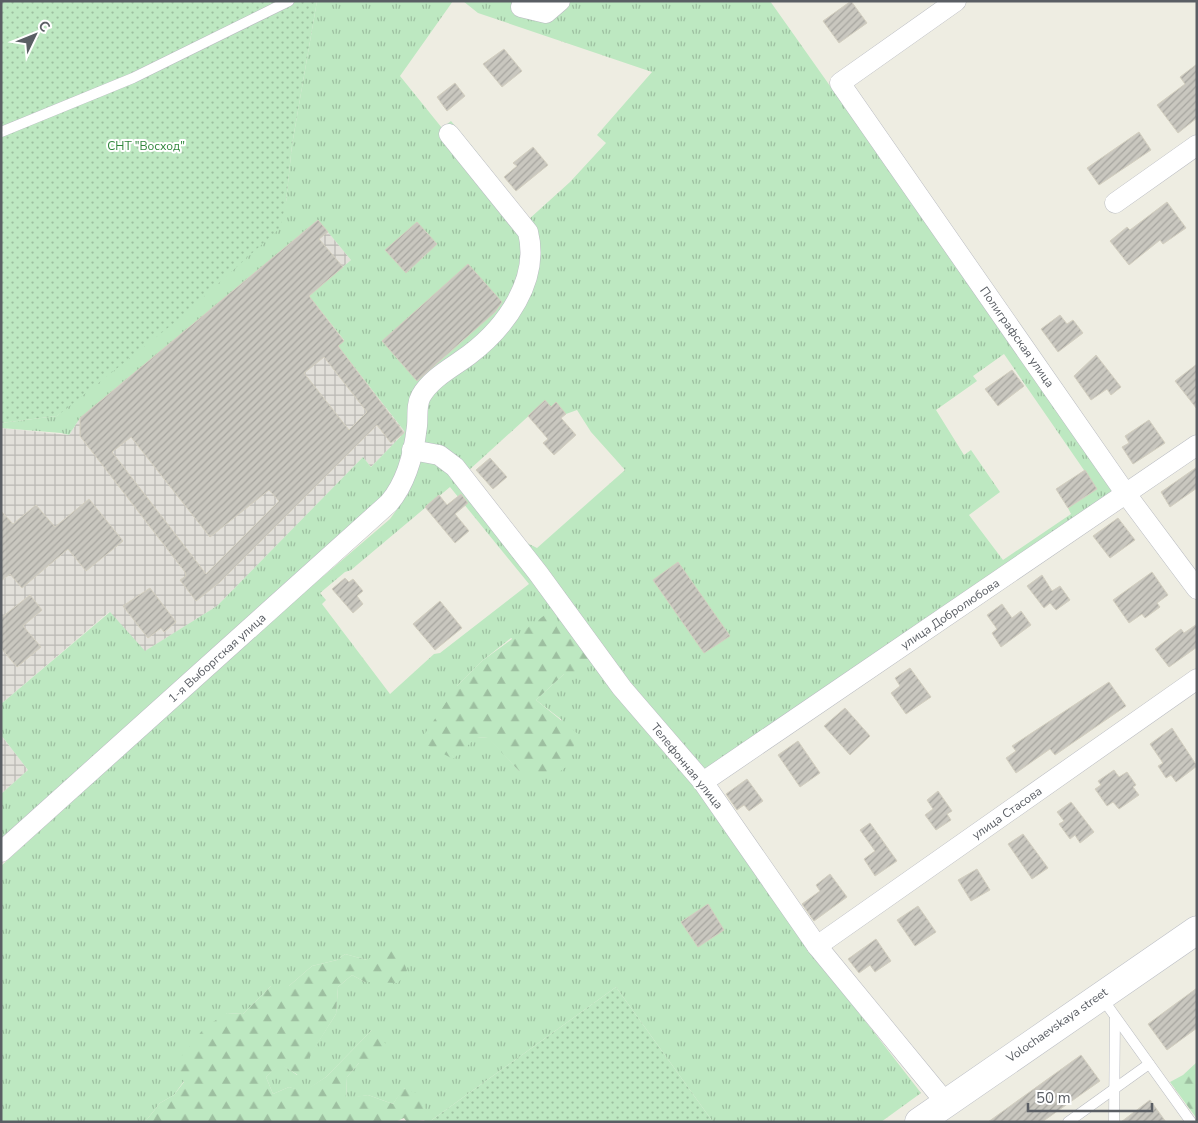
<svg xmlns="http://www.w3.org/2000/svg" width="1198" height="1123" font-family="'Nunito Sans',sans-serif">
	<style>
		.industrial { fill: url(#industrial-grid) }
		.grass { fill: url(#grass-tufts); fill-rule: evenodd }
		.forest { fill: url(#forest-firs) }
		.park { fill: url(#park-dots) }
		.building { fill: url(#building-hatch); stroke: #d3cfc0; fill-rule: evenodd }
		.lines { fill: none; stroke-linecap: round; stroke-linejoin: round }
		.lane-casing { stroke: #babcc2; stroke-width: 11 }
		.street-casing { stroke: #babcc2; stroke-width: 21 }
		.secondary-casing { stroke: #bbbec5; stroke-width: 29 }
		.lane { stroke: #fff; stroke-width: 10 }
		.street { stroke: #fff; stroke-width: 20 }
		.secondary { stroke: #fff; stroke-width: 28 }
		.labels { text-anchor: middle; stroke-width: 4; stroke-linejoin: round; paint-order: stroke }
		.park-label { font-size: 12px; fill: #2f863b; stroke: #fff }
		.street-label { font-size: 12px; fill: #5a5e64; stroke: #fff }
	</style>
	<defs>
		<pattern id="industrial-grid" width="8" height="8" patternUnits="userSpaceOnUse" patternTransform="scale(1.25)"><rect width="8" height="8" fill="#e2e0da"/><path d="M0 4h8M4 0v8" fill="none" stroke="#bab9b4"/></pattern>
		<pattern id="grass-tufts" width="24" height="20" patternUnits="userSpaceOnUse" patternTransform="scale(1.25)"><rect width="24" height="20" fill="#bde8c1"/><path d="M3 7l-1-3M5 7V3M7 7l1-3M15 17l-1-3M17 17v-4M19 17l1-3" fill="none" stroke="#9dbfa0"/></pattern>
		<pattern id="forest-firs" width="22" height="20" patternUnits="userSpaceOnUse" patternTransform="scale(1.25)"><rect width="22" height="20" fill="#bde8c1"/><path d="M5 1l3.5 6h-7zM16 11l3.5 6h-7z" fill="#9dbfa0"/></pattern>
		<pattern id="park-dots" width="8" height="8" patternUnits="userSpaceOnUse" patternTransform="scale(1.25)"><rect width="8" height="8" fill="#bde8c1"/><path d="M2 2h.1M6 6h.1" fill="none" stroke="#9dbfa0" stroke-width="1.8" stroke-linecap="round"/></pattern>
		<pattern id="building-hatch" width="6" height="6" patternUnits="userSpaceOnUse" patternTransform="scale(1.25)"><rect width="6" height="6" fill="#c9c7bf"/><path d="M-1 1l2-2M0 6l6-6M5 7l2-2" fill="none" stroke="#a6a59f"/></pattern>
	</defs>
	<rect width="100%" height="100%" fill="#eeede2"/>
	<g class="industrial">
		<path d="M 318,220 L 351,260 L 309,296 L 344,341 L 341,350 L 405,432 L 371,467 L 363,457 L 217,606 L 144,652 L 109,612 L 1,704 L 1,428 L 69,435 L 80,418 Z"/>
		<path d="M 1,735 L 28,770 L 1,794 Z"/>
	</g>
	<g class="grass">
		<path d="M 317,1 L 453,1 L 400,76 L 442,128 L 451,121 L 480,156 L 477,159 L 528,220 L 570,182 L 606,143 L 597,135 L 652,72 L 478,13 L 463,1 L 770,1 L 1117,492 L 704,775 L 442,451 L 398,469 L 390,488 L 373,508 L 1,841 L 1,794 L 28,770 L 1,735 L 1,704 L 110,612 L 145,651 L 217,606 L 363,457 L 371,467 L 405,432 L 341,350 L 338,345 L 344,340 L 309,296 L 351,260 L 318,220 L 80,418 L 69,435 L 61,433 L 1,428 L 1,423 L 57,416 L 286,202 L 292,145 ZM 1004,354 L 1097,489 L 1068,508 L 1071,514 L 1003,560 L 969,515 L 1000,492 L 971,450 L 964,455 L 936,410 L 977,381 L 973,376 ZM 545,401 L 551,407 L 556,403 L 566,414 L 577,410 L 591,432 L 625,470 L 537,548 L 523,541 L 468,471 Z"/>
		<path d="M 417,458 L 443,466 L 698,785 L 784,916 L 921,1093 L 881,1122 L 713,1122 L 616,987 L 429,1122 L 422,1122 L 425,1120 L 404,1088 L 393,1104 L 368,1095 L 346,1099 L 347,1077 L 359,1063 L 372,1030 L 326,1077 L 304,1092 L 289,1087 L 273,1094 L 266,1077 L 280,1063 L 297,1075 L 336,1014 L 338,987 L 352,975 L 365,982 L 367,960 L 345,954 L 337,960 L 312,966 L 289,986 L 271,986 L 243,1014 L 227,1013 L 184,1081 L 174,1095 L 160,1103 L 145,1122 L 1,1122 L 1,866 L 278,615 L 390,519 L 408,494 ZM 450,487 L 529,584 L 440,653 L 434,654 L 390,694 L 322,604 L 326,600 L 320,593 L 345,572 L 351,570 ZM 511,638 L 564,674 L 536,700 L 562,720 L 519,771 L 489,738 L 477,737 L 457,686 L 482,661 Z"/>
	</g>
	<g class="forest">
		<path d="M 549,612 L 589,656 L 586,671 L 579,678 L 564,674 L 536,700 L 578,734 L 567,766 L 553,777 L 519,771 L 488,738 L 477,737 L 453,759 L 425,744 L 424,735 L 457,686 L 482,661 Z"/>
		<path d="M 382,948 L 401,954 L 407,971 L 398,983 L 365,982 L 352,975 L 338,987 L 336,1014 L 298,1075 L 280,1064 L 266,1077 L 273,1094 L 289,1087 L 304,1091 L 326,1077 L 372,1030 L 388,1046 L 370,1063 L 359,1063 L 347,1077 L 346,1098 L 368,1095 L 393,1104 L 403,1088 L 425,1096 L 425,1120 L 407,1122 L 404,1118 L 395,1122 L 145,1122 L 160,1103 L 174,1095 L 184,1082 L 176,1063 L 205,1027 L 227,1013 L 243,1014 L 271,986 L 289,986 L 312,966 L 337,960 L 345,954 L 367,960 Z"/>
		<path d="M 1197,1062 L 1197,1119 L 1170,1082 L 1183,1075 Z"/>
	</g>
	<g class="park">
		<path d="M 1,1 L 317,1 L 292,145 L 286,202 L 280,228 L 179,319 L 57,416 L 1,423 Z"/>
		<path d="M 616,987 L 713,1122 L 429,1122 Z"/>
	</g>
	<g class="building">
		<path d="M 851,1 L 867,23 L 839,43 L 823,21 Z"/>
		<path d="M 504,49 L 522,71 L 502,87 L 483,64 Z"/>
		<path d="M 1197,64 L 1197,118 L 1178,133 L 1157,105 L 1185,84 L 1180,77 Z"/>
		<path d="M 455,83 L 465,96 L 447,111 L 437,97 Z"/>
		<path d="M 1139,132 L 1151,150 L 1099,185 L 1087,168 Z"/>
		<path d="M 533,147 L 548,165 L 516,191 L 504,177 L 517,166 L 513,163 Z"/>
		<path d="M 1167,202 L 1186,228 L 1163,244 L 1160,240 L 1129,265 L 1110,241 L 1127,227 L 1130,230 Z"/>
		<path d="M 318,220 L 328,232 L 319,239 L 343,267 L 309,296 L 344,341 L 338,346 L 404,433 L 391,443 L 377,425 L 220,582 L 196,601 L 180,580 L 186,576 L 185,572 L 80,436 L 80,418 ZM 324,357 L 367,412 L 349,430 L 304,373 ZM 131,437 L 210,537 L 269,490 L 279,501 L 206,574 L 112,452 Z"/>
		<path d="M 417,222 L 437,244 L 406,273 L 385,250 Z"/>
		<path d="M 468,264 L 502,302 L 495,312 L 417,381 L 382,341 Z"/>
		<path d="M 1060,315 L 1067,324 L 1073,320 L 1083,333 L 1058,352 L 1041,329 Z"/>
		<path d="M 1096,355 L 1121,387 L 1111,395 L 1107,389 L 1091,400 L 1074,376 Z"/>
		<path d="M 1197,364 L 1197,409 L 1175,381 Z"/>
		<path d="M 1012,370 L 1024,386 L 998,406 L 985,389 Z"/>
		<path d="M 545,400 L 551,407 L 556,402 L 566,414 L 561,418 L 576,435 L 554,455 L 543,443 L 548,439 L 528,416 Z"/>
		<path d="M 1149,420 L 1165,443 L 1133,464 L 1122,447 L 1129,443 L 1125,436 Z"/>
		<path d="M 490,458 L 507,477 L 493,489 L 476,470 Z"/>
		<path d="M 1197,467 L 1197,488 L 1170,507 L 1161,492 Z"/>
		<path d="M 1085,470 L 1097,489 L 1068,508 L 1056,489 Z"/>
		<path d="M 461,494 L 468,503 L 455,514 L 469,531 L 455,543 L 425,507 L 439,495 L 447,505 Z"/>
		<path d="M 89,499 L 123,541 L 86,571 L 68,549 L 22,588 L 10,574 L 1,581 L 1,511 L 13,524 L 36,505 L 55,527 Z"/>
		<path d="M 1118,518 L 1135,540 L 1110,558 L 1093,536 Z"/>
		<path d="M 678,562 L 730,636 L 704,653 L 653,580 Z"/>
		<path d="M 1152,572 L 1168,595 L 1157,603 L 1160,607 L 1145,618 L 1142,614 L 1129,623 L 1113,600 Z"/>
		<path d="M 1042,575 L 1052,591 L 1060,586 L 1070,600 L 1056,610 L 1050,603 L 1044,608 L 1027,586 Z"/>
		<path d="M 345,578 L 349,582 L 353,579 L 363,591 L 357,596 L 363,604 L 353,613 L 332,589 Z"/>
		<path d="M 150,588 L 176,622 L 164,632 L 161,628 L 148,638 L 123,606 Z"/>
		<path d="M 30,595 L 42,610 L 23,626 L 41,647 L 17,667 L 1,648 L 1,618 Z"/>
		<path d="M 440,601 L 462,628 L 435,650 L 413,624 Z"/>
		<path d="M 1002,604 L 1012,618 L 1021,611 L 1031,625 L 1001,647 L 992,633 L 997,629 L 987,615 Z"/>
		<path d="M 1197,624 L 1197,647 L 1169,667 L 1155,649 L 1181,629 L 1184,633 Z"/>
		<path d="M 910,668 L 931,697 L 906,714 L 891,693 L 900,686 L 895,678 Z"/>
		<path d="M 1109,682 L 1126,706 L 1055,755 L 1050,749 L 1016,773 L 1006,758 L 1016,751 L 1012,746 Z"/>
		<path d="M 845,708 L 870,736 L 850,755 L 824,726 Z"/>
		<path d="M 1172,728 L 1197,766 L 1176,782 L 1171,775 L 1166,778 L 1158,766 L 1163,763 L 1150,744 Z"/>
		<path d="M 798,741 L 820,773 L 800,787 L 778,755 Z"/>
		<path d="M 1114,770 L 1119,777 L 1127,772 L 1136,785 L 1133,787 L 1139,795 L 1119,809 L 1113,802 L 1107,806 L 1095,789 L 1101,785 L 1098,781 Z"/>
		<path d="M 747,779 L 763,801 L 749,811 L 744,805 L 737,810 L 726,794 Z"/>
		<path d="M 938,791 L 952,811 L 947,814 L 951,820 L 936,830 L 925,815 L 933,809 L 927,800 Z"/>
		<path d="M 1071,802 L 1094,832 L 1080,843 L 1075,835 L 1070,839 L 1059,824 L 1064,821 L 1057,812 Z"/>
		<path d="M 870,823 L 897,861 L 875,876 L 864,859 L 875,851 L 860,830 Z"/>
		<path d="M 1023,834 L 1048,868 L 1032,879 L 1008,844 Z"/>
		<path d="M 977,869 L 990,890 L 971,901 L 958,880 Z"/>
		<path d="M 830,874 L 847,897 L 814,921 L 802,904 L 820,891 L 816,885 Z"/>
		<path d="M 708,904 L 724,930 L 698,947 L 681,922 Z"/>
		<path d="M 918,906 L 936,932 L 915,946 L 897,920 Z"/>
		<path d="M 876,939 L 891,961 L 875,972 L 870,965 L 859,973 L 848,959 Z"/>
		<path d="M 1197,988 L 1197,1028 L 1167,1050 L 1148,1024 Z"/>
		<path d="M 1081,1055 L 1100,1081 L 1042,1122 L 988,1122 Z"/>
		<path d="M 1150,1100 L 1166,1122 L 1121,1122 Z"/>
	</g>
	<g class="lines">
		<defs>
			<g id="lane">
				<path d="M 1,132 L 133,78 L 289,1"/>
				<path d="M 1102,998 L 1191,1122"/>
				<path d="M 1068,1122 L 1149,1064"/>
				<path d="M 1114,1122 L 1115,1017"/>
			</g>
			<g id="street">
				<path d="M 956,1 L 840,83 L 1126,494 L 1197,589"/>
				<path d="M 521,7 L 546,13 L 560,1"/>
				<path d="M 1115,203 L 1197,145"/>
				<path d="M 412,450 L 439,455 L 455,467 L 538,573 L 622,688 L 703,782 L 817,946 L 946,1103"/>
				<path d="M 703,782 L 1197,445"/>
				<path d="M 1,852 L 389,503 C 406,483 414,453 417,426 C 418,416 416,405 421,396 C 431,378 453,367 469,355 C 506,327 540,280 528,232 L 449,134"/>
				<path d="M 817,946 L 1197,679"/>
			</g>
			<path id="secondary" d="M 919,1122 L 1197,930"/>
		</defs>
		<use href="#lane" class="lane-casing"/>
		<use href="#street" class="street-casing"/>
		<use href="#secondary" class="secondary-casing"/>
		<use href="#lane" class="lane"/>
		<use href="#street" class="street"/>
		<use href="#secondary" class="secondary"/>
	</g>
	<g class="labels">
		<g class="park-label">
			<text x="146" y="150">СНТ "Восход"</text>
		</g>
		<g class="street-label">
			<text transform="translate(1017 337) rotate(55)" y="4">Полиграфская улица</text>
			<text transform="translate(950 614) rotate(-34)" y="4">улица Добролюбова</text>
			<text transform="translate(217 658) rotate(-42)" y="4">1-я Выборгская улица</text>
			<text transform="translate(687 766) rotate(51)" y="4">Телефонная улица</text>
			<text transform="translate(1007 813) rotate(-35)" y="4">улица Стасова</text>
			<text transform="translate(1057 1025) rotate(-35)" y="4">Volochaevskaya street</text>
		</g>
	</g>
	<rect width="1198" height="1123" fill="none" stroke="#5a5e64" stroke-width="5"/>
	<g transform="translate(35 35) rotate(47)" stroke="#ffffff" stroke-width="4" paint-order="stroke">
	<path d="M0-4L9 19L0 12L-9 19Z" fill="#5a5e64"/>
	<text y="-8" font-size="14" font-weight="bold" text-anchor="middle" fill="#5a5e64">С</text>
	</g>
	<path d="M1028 1103v8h124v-8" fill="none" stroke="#5a5e64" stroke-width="2.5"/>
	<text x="1036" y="1103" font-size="15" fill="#5a5e64" stroke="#ffffff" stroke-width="4" paint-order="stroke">50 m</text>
</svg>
